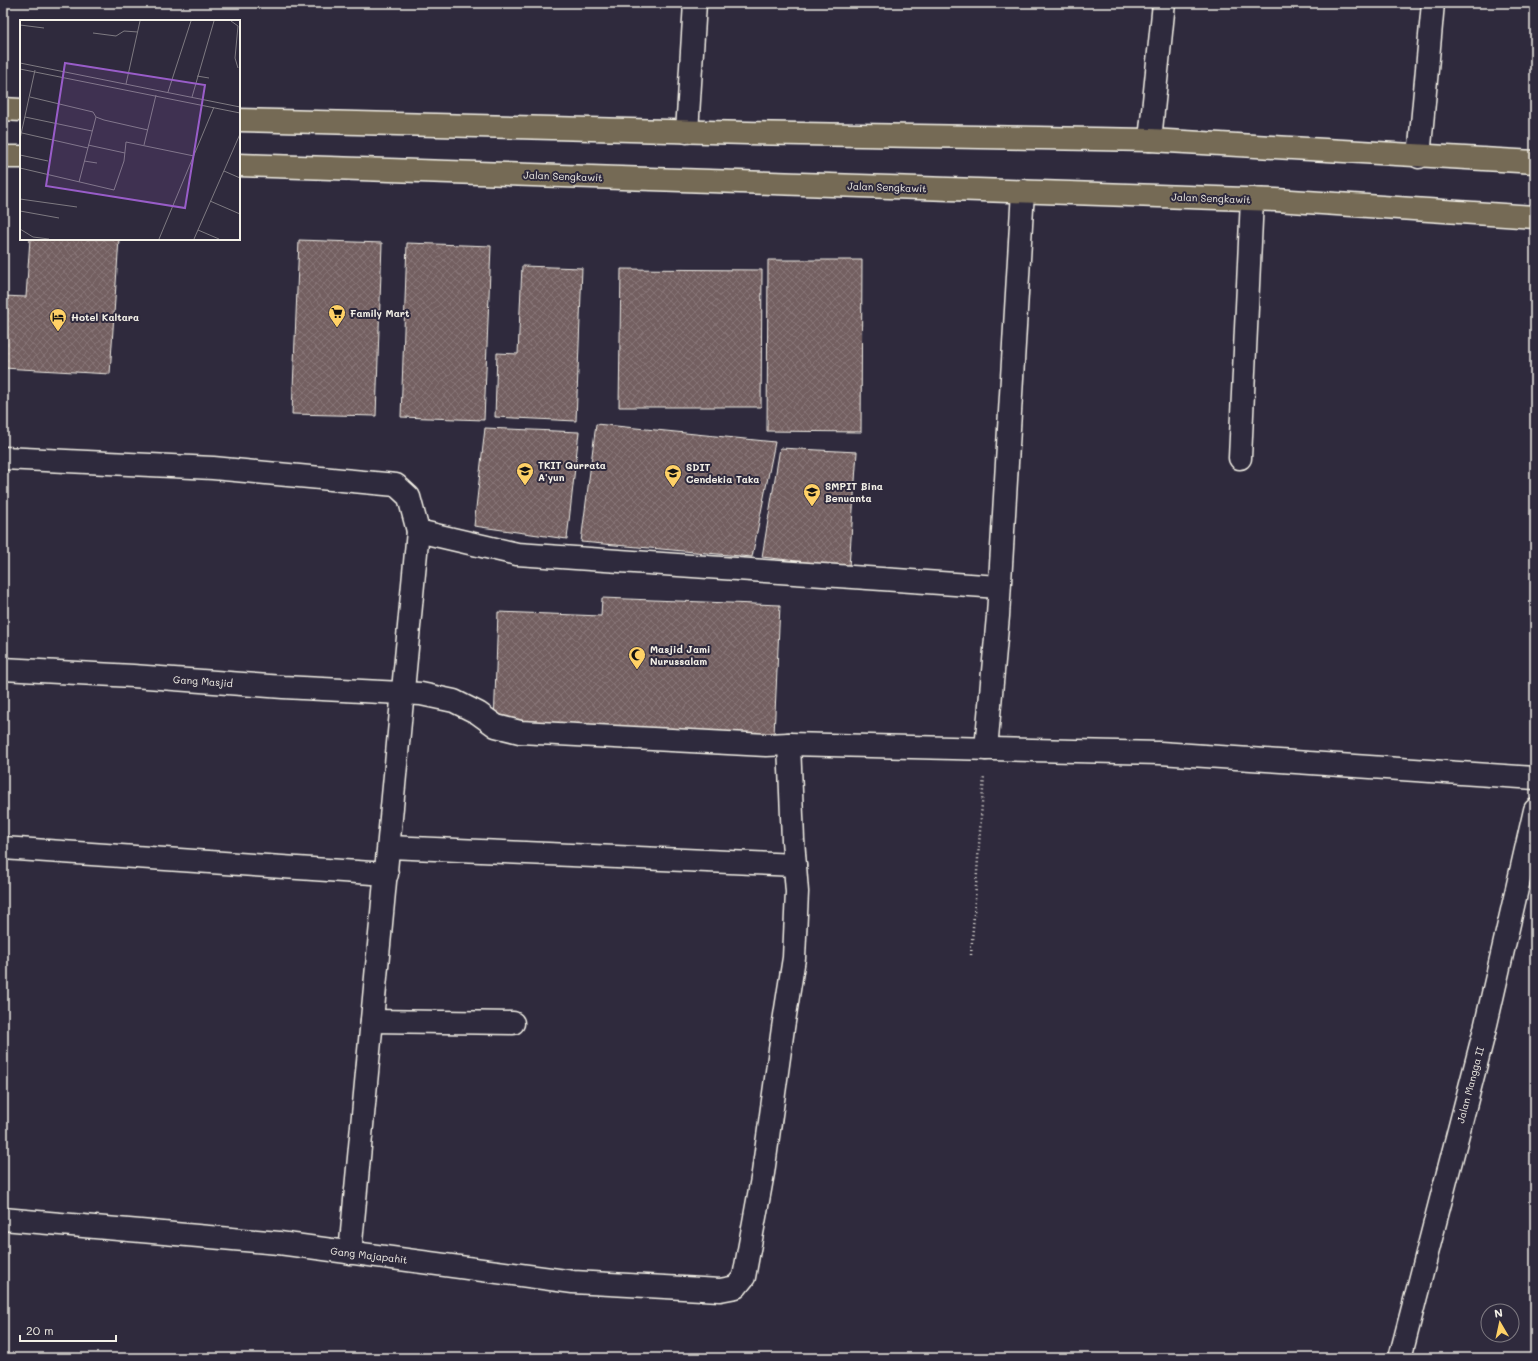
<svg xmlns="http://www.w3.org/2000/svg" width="1538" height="1361" font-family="Mali,sans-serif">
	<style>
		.building { fill: url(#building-cross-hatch); stroke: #f4f1e8 }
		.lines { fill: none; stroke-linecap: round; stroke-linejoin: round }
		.minor-casing { stroke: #f4f1e8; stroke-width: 25 }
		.highway-casing { stroke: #f4f1e8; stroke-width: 25 }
		.path { stroke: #f4f1e8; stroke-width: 2.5; stroke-dasharray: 1 3; stroke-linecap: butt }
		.minor { stroke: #2f2a3d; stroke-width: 22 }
		.highway { stroke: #756a55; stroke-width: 22 }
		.labels { text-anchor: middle; stroke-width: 4; stroke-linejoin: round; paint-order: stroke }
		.street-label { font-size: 10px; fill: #f4f1e8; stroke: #2f2a3d }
		.poi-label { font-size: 10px; font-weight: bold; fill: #f4f1e8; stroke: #2f2a3d; text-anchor: start }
		.inset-road { fill: none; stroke: #7e7a81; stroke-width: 1 }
		.view { fill: #995dc9; fill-opacity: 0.15; stroke: #995dc9; stroke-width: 2 }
		.inset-edge { fill: none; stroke: #f4f1e8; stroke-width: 2 }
	</style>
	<defs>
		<pattern id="building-cross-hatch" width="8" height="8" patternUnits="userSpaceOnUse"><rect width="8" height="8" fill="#735e61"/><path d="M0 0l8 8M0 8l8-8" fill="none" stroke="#887678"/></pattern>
	</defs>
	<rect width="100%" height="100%" fill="#2f2a3d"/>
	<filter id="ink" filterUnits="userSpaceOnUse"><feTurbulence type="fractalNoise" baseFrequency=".025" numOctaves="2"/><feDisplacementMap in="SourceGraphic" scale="8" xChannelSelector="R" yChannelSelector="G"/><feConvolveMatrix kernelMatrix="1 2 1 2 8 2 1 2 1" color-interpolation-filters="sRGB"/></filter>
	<g filter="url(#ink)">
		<g class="building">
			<path d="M 30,239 L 119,239 L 110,374 L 3,368 L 3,296 L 26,297 Z"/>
			<path d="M 299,240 L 382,243 L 376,416 L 292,414 Z"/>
			<path d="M 407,243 L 491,246 L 484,420 L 401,417 Z"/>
			<path d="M 768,260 L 862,260 L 861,432 L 767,431 Z"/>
			<path d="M 522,266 L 582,268 L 576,421 L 495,417 L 497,353 L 518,354 Z"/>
			<path d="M 621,269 L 762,270 L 761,407 L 619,407 Z"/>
			<path d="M 596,424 L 775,442 L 752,557 L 581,542 Z"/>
			<path d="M 485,428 L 579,432 L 567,539 L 474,526 Z"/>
			<path d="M 780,448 L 857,452 L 849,567 L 762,557 Z"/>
			<path d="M 602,598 L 780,605 L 774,735 L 494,725 L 498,612 L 601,616 Z"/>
		</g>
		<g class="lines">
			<defs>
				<g id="minor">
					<path d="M 687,132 L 695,3"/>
					<path d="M 1150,140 L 1164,3"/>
					<path d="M 1419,157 L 1433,3"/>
					<path d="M 3,458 L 213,468 L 396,485 L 409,497 L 418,531 L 517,554 L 999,587"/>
					<path d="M 1240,458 L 1252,199"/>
					<path d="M 3,669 L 133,676 L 283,687 L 421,694 L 454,701 L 478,713 L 496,726 L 520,732 L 766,745 L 789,744 L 1160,753 L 1535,778"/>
					<path d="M 986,749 L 998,616 L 1023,191"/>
					<path d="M 389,847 L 795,865"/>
					<path d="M 3,848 L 387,874"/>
					<path d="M 372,1021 L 513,1023"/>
					<path d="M 3,1219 L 279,1243 L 573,1282 L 720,1290 L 736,1287 L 744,1277 L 763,1173 L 783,1028 L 794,958 L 797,892 L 793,840 L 789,744"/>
					<path d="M 350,1253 L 418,531"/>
					<path d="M 1400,1358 L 1484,1033 L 1535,810"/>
				</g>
				<g id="highway">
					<path d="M 3,109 L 21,110"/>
					<path d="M 239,120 L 747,133 L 1150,140 L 1535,162"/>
					<path d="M 3,157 L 21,157"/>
					<path d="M 239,165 L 1276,200 L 1535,217"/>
				</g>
			</defs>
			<use href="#minor" class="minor-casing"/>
			<use href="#highway" class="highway-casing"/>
			<path class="path" d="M 971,955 L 984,776"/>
			<use href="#minor" class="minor"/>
			<use href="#highway" class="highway"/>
		</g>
	</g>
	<defs>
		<symbol id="supermarket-pin" viewBox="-11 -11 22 30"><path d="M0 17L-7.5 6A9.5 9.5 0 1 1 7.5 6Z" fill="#ffd166" stroke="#2f2a3d"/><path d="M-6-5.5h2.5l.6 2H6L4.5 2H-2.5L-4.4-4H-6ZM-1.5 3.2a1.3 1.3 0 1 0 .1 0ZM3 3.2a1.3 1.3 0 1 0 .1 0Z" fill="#111"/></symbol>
		<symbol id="hotel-pin" viewBox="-11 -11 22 30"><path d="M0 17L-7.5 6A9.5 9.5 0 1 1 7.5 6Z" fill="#ffd166" stroke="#2f2a3d"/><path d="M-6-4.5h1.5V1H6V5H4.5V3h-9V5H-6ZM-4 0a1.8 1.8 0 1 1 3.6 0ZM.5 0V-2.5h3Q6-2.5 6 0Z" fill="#111"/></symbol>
		<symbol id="school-pin" viewBox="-11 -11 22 30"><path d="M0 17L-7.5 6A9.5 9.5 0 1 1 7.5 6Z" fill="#ffd166" stroke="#2f2a3d"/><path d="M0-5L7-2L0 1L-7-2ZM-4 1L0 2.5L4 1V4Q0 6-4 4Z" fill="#111"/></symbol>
		<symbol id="mosque-pin" viewBox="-11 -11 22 30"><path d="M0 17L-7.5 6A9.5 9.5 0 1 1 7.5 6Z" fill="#ffd166" stroke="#2f2a3d"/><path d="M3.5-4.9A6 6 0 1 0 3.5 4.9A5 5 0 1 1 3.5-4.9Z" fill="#111"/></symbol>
	</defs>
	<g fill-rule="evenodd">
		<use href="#supermarket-pin" x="327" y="303" width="20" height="27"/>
		<use href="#hotel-pin" x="48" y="307" width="20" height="27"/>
		<use href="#school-pin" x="515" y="461" width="20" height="27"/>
		<use href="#school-pin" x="663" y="463" width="20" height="27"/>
		<use href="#school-pin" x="802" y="482" width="20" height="27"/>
		<use href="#mosque-pin" x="627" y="645" width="20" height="27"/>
	</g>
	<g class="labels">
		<g class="street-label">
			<text transform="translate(563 176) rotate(2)" y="4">Jalan Sengkawit</text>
			<text transform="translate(887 187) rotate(2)" y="4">Jalan Sengkawit</text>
			<text transform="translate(1211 198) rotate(2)" y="4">Jalan Sengkawit</text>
			<text transform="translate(203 681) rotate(4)" y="4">Gang Masjid</text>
			<text transform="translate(1470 1085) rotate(-75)" y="4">Jalan Mangga II</text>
			<text transform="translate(369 1255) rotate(7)" y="4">Gang Majapahit</text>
		</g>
		<g class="poi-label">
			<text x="350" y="317">Family Mart</text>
			<text x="71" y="321">Hotel Kaltara</text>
			<text x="538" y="469">TKIT Qurrata<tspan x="538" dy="12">A'yun</tspan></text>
			<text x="686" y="471">SDIT<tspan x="686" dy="12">Cendekia Taka</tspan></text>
			<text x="825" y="490">SMPIT Bina<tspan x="825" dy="12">Benuanta</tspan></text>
			<text x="650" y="653">Masjid Jami<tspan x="650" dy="12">Nurussalam</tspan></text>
		</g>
	</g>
	<g transform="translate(20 20)">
		<rect width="220" height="220" fill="#2f2a3d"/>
		<path class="inset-road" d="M 211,1 L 218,6 L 215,38 L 218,48M 0,5 L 24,8M 73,13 L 96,16 L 104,11 L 118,12M 0,43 L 220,87M 0,49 L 220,93M 177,56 L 189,58M 106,64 L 120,1M 148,72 L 171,1M 10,77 L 73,92 L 76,97 L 84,100 L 128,110M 172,77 L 194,1M 5,97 L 72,111M 2,113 L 68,128M 0,119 L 15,50M 68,125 L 105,133M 124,125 L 136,75M 0,135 L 28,141M 64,141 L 77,143M 0,148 L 94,170 L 104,141 L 106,122 L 174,136M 204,151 L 220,158M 59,162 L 76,97M 0,179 L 57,187M 190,181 L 220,194M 0,191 L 39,198M 0,209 L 13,217 L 29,219M 178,210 L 199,219M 139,219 L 194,87M 174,219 L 220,114"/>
		<path class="view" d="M 45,43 L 185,65 L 165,188 L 26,166 Z"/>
		<rect width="220" height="220" class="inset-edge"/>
	</g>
	<rect width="1538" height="1361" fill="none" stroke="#2f2a3d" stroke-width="16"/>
	<rect x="8" y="8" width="1522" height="1345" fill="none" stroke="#f4f1e8" stroke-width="1.5" filter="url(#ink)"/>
	<g transform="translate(1500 1323) rotate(351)"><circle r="19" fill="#2f2a3d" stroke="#7e7a81"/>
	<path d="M0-3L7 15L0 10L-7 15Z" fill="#ffd166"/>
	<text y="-6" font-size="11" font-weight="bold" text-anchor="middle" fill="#f4f1e8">N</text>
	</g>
	<path d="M20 1335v6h96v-6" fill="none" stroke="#f4f1e8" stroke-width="2"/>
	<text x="26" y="1335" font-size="12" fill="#f4f1e8" stroke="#2f2a3d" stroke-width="3" paint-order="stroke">20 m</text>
</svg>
